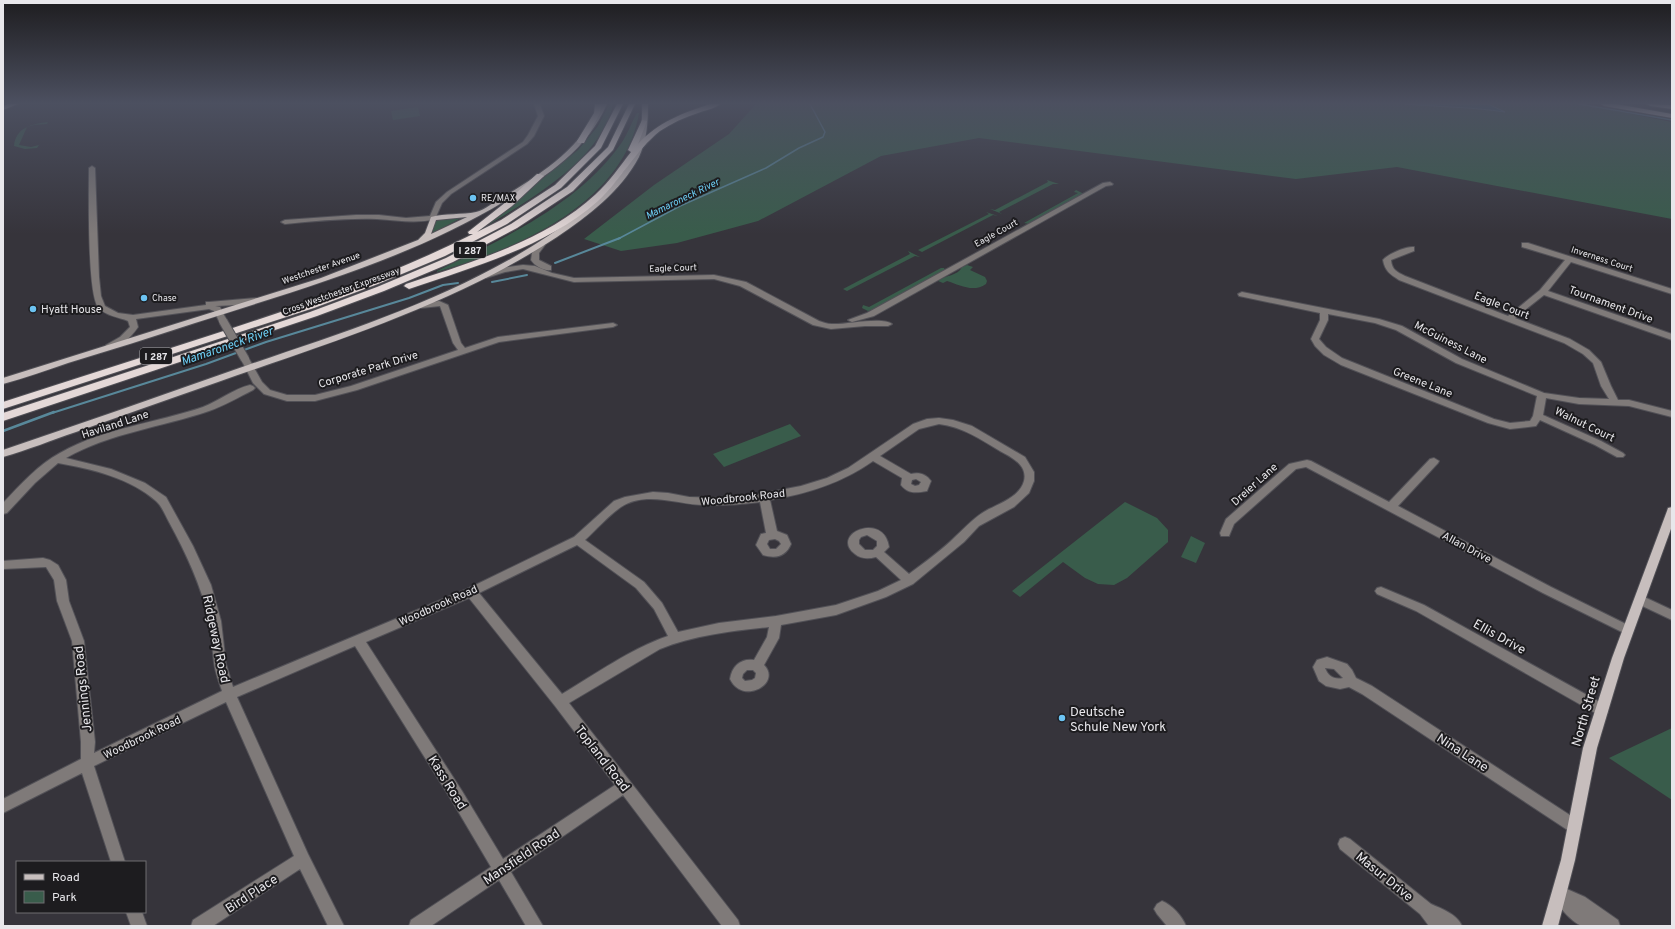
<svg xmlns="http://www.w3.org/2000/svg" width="1675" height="929" font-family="Overpass,sans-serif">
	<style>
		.green { fill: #395c4b }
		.water { fill: #1b6078; stroke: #58889a }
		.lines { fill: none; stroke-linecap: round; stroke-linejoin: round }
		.stream-far2 { stroke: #58889a; stroke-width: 1.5 }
		.stream-far1 { stroke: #58889a; stroke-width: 2 }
		.stream { stroke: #58889a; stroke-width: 2.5 }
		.minor-casing { stroke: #525157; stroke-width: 2 }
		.major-casing { stroke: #525157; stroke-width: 2 }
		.highway-casing { stroke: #525157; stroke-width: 2 }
		.minor { fill: #7f7a79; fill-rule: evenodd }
		.major { fill: #c7bebd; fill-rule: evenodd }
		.highway { fill: #e4d8d7; fill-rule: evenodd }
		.minor-bridge-casing { stroke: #525157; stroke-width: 10; stroke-linecap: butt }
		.minor-bridge { stroke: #7f7a79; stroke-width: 8 }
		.poi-dot { fill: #6cc3f2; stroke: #1d1c1f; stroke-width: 1.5 }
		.labels { text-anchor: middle; stroke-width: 4; stroke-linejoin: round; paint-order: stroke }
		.far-poi-label { font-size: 9px; fill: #e8e7eb; stroke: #1d1c1f; text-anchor: start }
		.far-street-label { font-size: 9px; fill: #e8e7eb; stroke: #1d1c1f }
		.far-water-label { font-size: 10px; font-style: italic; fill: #6dcff5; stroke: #1d1c1f }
		.shield { fill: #1d1c1f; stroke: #abaaae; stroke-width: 1 }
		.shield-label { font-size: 10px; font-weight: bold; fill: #e8e7eb }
		.street-label { font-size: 11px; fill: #e8e7eb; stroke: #1d1c1f }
		.poi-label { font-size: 11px; fill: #e8e7eb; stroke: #1d1c1f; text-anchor: start }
		.water-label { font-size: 12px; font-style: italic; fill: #6dcff5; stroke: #1d1c1f }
		.near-street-label { font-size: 13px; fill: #e8e7eb; stroke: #1d1c1f }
		.near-poi-label { font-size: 13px; fill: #e8e7eb; stroke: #1d1c1f; text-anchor: start }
	</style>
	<rect width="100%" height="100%" fill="#36343b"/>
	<g class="green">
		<path d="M 609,104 L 613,104 C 602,158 534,197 490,224 L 487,223 L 578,150 L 598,126 Z"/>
		<path d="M 756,104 L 1581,104 L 1672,122 L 1672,219 L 1397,167 L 1296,179 L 979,138 L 881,156 L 758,221 L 677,243 L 621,251 L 584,239 L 654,185 L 729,134 Z"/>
		<path d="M 418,107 L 420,116 L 393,120 L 391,111 Z"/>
		<path d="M 637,113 L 639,113 C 624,204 517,249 437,272 L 437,271 C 502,239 576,206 620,145 C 627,136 631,123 637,113 Z"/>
		<path d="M 48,122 L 47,124 L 34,125 L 27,127 L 19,145 L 31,147 L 39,145 L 37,148 L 25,149 L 14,146 C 16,127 32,124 48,122 Z"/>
		<path d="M 1047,180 L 1059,184 L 1053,184 L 999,212 L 1002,214 L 990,209 L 995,210 L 1048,182 Z"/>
		<path d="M 1076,190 L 1084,194 L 1029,224 L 1024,223 L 1078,193 L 1074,192 Z"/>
		<path d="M 986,212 L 998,216 L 993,215 L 922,252 L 918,250 L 989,214 Z"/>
		<path d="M 463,217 L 431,234 L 435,221 L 440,219 Z"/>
		<path d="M 908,251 L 920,257 L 915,256 L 847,291 L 843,289 L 910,254 Z"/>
		<path d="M 967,265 L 973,267 L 970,270 L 985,277 L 987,281 L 986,284 C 973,293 960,285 947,281 L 943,283 L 938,281 C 945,275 958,276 962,267 Z"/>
		<path d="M 941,268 L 944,268 L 945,270 L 873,310 L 868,311 L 862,308 L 863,305 L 869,307 Z"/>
		<path d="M 790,424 L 801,436 L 724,467 L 713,454 Z"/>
		<path d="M 1125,502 L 1157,518 L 1168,530 L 1168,542 L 1127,578 L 1114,585 L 1098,584 L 1085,578 L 1063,562 L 1020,597 L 1012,591 Z"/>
		<path d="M 1191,536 L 1205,543 L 1196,563 L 1181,557 Z"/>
		<path d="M 1672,728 L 1672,800 L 1609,758 Z"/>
	</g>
	<path class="water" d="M 1405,104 L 1488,104 L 1505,112 C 1472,107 1439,107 1405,104 Z"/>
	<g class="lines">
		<g class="stream-far2">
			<path d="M 1579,104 L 1672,120"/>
			<path d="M 618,239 L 680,206 L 766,168 L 799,148 L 823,137 L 825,132 L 810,104"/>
		</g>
		<g class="stream-far1">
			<path d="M 555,263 L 620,238"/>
			<path d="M 492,282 L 527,275"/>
			<path d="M 52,413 L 206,364 L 266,342 L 409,298 L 443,285 L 458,283"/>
		</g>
		<path class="stream" d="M 3,431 L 54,412"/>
		<defs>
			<g id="minor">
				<path d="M 534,104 L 540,104 L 544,116 L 534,136 L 527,144 L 451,194 L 442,203 L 435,219 C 416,224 397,220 377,219 C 346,218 316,221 285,224 L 281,222 L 285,220 L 356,215 L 379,215 L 406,218 L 430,216 L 436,202 L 447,192 L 523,142 L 528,135 L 538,116 Z"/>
				<path d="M 92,166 L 95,168 L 99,277 L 101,296 L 105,306 L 118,313 L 133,315 L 206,305 L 206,302 L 209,302 L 257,298 L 257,302 L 237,305 L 215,306 L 220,307 L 227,321 L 223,323 L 220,323 L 214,311 L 209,309 L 136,319 L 138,327 C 132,336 118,351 106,349 L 105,347 L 106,345 L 120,337 L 130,327 L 128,321 C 119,317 105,316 98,307 C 87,292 89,193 89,168 Z"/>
				<path d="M 1110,182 L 1113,184 L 1112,185 L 1106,186 L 874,316 L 852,322 L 848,320 L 867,313 L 1103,183 Z"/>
				<path d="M 538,243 L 541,243 L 545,245 L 539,253 L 539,260 L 551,266 L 551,270 C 543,271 535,266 531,260 L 532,253 Z"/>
				<path d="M 1522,243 L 1528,243 L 1672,289 L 1672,294 L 1571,262 L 1548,291 L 1672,334 L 1672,340 L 1544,295 L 1515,318 L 1570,339 L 1589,350 L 1601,362 L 1611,386 L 1618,400 L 1629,400 L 1672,411 L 1672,417 L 1629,406 L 1579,404 L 1546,398 L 1543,415 L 1601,441 L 1623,453 L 1625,455 L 1623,457 L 1617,457 L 1595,445 L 1540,420 L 1536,426 L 1510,429 L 1488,423 L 1341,365 L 1324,355 L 1315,346 L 1311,339 L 1320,320 L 1320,313 L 1239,296 L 1238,294 L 1242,292 L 1379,319 L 1402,326 L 1462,359 L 1544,393 L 1579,398 L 1609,399 L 1601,386 L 1593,363 L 1583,354 L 1564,343 L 1399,280 C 1390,274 1385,271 1383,260 C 1388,254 1406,246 1414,247 L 1414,251 L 1391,260 C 1392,270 1397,272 1405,276 L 1508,316 L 1540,290 L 1565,260 L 1522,247 ZM 1328,314 L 1375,323 L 1396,330 L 1456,363 L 1537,396 L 1533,416 L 1530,421 L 1510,423 L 1494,419 L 1342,358 L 1326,347 L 1319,339 L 1328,320 Z"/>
				<path d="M 523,265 L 535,266 L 552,273 L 574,278 L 714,275 L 746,282 L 819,321 C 823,322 827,324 832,324 C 844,325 883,316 892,324 L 888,326 L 865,326 L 831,329 L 813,325 L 740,286 L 714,279 L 574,282 L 523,269 L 505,272 L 486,278 L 482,276 L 501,268 Z"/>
				<path d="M 439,301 L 448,305 L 461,343 L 465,348 L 498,337 L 613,323 L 617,325 L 613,327 L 499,342 L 357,390 L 315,401 L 287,401 L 264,394 L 253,383 L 241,359 L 242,357 L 248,357 L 262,382 L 270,390 L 287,395 L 315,395 L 351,386 L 458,350 L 453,343 L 440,306 L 421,308 L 417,306 L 421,304 Z"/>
				<path d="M 250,385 L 253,386 L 255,388 L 253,390 C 239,397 224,406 209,411 C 162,427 110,433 66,458 L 111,469 L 145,483 L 166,497 L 193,546 L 211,585 L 221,621 L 226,664 L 233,687 L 467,589 L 574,537 L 614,501 L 625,497 L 653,492 L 668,493 L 689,497 L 721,498 L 754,495 L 801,486 L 827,478 L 848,468 L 913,424 L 927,419 L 939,418 L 953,420 L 972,426 L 1025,457 L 1034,472 L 1034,481 L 1029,493 L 1014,507 L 979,526 L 964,542 L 913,584 L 886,597 L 836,615 L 781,625 L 779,638 L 764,665 C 782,683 743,706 730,679 C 732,666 741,658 754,660 L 767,637 L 769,627 C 732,631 695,635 660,649 L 569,703 L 738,920 L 740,926 L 722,926 L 623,795 L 511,872 L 543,926 L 526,926 L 499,880 L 431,926 L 409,926 L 411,920 L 491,867 L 452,801 L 355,646 L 237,697 L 308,854 L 344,926 L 328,926 L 300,869 L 213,926 L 191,926 L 193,920 L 294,856 L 226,702 L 94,766 L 125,862 L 111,862 L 82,773 L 3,813 L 3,799 L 81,759 L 81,742 L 72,641 L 57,601 L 54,580 L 46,567 L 3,569 L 3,561 L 43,558 L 50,560 L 58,565 L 66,580 L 69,601 L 84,641 L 95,742 L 94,753 L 222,691 C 219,682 215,672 214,662 C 212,648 212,634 209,620 C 201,585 186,553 169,522 C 165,515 162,506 156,501 C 130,478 92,469 58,463 L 35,483 L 7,513 L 3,514 L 3,503 C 20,485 38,465 60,453 C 104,428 156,423 203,407 C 219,401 233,389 250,385 ZM 939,424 C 963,427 980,439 1000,451 C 1011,457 1028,465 1024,481 C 1020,496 1001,503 989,509 C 974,517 968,525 956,536 C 942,550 925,562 909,574 L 884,552 L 889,547 C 884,511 829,534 855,554 C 861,559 868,559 876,557 L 901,580 L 878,591 L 836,605 L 776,616 L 719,623 L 678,632 L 662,603 L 644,582 L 585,540 C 597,529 608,516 621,507 C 646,490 679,505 705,505 C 723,506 742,504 760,502 L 766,533 L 761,534 L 756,545 L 763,555 C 776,559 786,556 791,544 L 787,535 L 777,531 L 770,500 C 807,494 842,483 873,461 L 902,478 L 901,485 C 908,494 916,493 927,491 L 931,481 C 926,474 919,472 911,474 L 880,456 L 919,429 ZM 916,479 L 921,482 L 919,485 L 915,486 L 911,484 L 912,480 ZM 867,535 L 877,541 L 877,546 L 873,550 L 865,550 L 859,544 L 859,540 L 861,537 ZM 775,539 L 779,541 L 781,544 L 776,549 L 770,549 L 767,544 L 769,540 ZM 577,545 L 636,588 L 654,609 L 668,636 C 630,649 596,674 562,694 L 479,593 ZM 469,598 L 555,706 L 615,785 L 503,859 L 462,791 L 366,642 ZM 747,670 L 753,670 L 756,673 L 755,678 L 752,680 L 745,681 L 742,678 L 743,674 Z"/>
				<path d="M 1434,458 L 1439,461 L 1438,463 L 1398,506 L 1551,587 L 1632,627 L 1634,630 L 1632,633 L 1628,635 L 1624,633 L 1543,593 L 1306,467 L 1296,469 L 1234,524 L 1229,536 L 1221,536 L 1220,533 L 1226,519 L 1289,464 L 1307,460 L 1311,461 L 1389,502 L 1430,459 Z"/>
				<path d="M 1381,587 L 1424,605 L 1607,706 L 1608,710 L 1607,714 L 1602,716 L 1597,714 L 1416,611 L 1377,594 L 1375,591 L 1377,588 Z"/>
				<path d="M 1640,595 L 1672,610 L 1672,620 L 1636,603 L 1634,600 L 1636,597 Z"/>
				<path d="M 1327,657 L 1347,664 L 1352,670 L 1356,678 L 1372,686 L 1579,821 L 1581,826 L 1579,831 L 1574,833 L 1569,831 L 1362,694 L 1349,687 L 1340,689 L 1326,686 L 1319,681 L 1313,667 L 1317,660 ZM 1325,668 L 1334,669 L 1343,678 C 1334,680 1328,676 1325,668 Z"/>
				<path d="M 1345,837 L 1350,839 L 1431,904 C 1442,909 1457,914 1462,926 L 1429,926 L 1420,914 L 1340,849 L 1338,844 L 1340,839 Z"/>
				<path d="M 1560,886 L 1585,897 L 1618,920 L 1620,926 C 1612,926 1588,928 1582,926 C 1570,921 1557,905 1552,894 L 1555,889 Z"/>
				<path d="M 1162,901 C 1172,905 1182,916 1186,926 L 1167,926 L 1157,914 L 1154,909 L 1157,904 Z"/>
				<path d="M 126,912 L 142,912 L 147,926 L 131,926 Z"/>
			</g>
			<g id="major">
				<path d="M 601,104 L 607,104 C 587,150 547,176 505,201 C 409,259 301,289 195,323 C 153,337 110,350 68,363 C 47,370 25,378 3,384 L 3,378 L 321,278 L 418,240 L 425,233 L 431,217 C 445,213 462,215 476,212 C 485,210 495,201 503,197 C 543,173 581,148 601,104 ZM 467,217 L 431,234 L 436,220 Z"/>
				<path d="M 642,104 L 648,104 C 648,122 647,140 639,157 C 621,191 588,216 557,237 C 453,305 334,341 218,382 C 170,399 123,415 76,432 C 52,440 28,450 3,457 L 3,450 C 85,422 166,394 248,365 C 351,330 456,297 548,236 C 575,218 603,199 623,172 C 638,152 643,129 642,104 Z"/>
				<path d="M 1672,507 L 1672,526 L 1624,658 L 1597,748 L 1575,860 L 1558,926 L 1542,926 L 1561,860 L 1583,748 L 1612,658 L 1667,511 L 1668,508 Z"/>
			</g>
			<g id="highway">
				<path d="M 8,104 L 18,104 L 3,110 L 3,106 Z"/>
				<path d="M 595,104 L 601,104 L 600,113 L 584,143 L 578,143 L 577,141 L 594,113 Z"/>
				<path d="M 617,104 L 623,104 L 601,148 L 561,188 L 507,224 L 445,256 L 378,284 L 314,308 L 3,409 L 3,402 C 69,381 136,359 202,338 C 294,308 386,278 473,234 L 469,234 L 468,232 L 506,202 L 537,174 L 540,174 L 544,176 L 512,206 L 477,232 L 501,220 L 555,185 L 595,146 Z"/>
				<path d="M 629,104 L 635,104 L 613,150 L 573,191 L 517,228 L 453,262 L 384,291 L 317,316 L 3,421 L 3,413 L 310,312 L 377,287 L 446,258 L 511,224 L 567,187 L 608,147 Z"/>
				<path d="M 710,104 L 720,104 C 715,109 705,110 698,113 C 685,117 672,123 660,131 C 635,151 621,180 598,201 C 546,247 476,266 412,288 L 409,289 L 404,286 L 406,284 C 471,262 544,242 596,194 C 610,181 620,166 631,152 L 628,150 L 642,120 L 647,121 L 638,144 C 658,122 683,113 710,104 Z"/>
				<path d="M 1601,104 L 1616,104 L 1672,114 L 1672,118 L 1604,106 Z"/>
				<path d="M 1647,104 L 1672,105 L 1672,109 L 1650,106 Z"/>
			</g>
		</defs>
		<use href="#minor" class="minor-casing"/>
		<use href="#major" class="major-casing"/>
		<use href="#highway" class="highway-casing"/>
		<use href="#minor" class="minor"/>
		<use href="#major" class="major"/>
		<use href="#highway" class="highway"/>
		<defs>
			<path id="minor-bridge" d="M 223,321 L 245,359"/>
		</defs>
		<use href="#minor-bridge" class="minor-bridge-casing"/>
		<use href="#minor-bridge" class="minor-bridge"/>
	</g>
	<linearGradient id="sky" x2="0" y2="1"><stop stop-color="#1e1d20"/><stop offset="0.44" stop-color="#4c5060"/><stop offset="1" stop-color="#4c5060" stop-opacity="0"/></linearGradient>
	<rect width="1675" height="234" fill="url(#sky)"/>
	<g class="poi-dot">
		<circle cx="473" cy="198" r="4"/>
		<circle cx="144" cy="298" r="4"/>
		<circle cx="33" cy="309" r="4"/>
		<circle cx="1062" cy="718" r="4"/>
	</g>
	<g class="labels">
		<g class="far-poi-label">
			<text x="481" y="201">RE/MAX</text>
			<text x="152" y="301">Chase</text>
		</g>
		<g class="far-street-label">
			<text transform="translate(996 233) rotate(-29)" y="3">Eagle Court</text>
			<text transform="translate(1602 259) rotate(18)" y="3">Inverness Court</text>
			<text transform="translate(321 268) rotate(-19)" y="3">Westchester Avenue</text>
			<text transform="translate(673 268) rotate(-2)" y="3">Eagle Court</text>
			<text transform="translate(341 291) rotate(-20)" y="3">Cross Westchester Expressway</text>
		</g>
		<g class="far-water-label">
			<text transform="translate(682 198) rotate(-26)" y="4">Mamaroneck River</text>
		</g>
		<g class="shield">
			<rect x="454" y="242" width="32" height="16" rx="3"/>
			<rect x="140" y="348" width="32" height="16" rx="3"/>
		</g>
		<g class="shield-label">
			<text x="470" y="254">I 287</text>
			<text x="156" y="360">I 287</text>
		</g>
		<g class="street-label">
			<text transform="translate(1611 304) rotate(20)" y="4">Tournament Drive</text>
			<text transform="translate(1502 305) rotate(21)" y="4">Eagle Court</text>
			<text transform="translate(1451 342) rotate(27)" y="4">McGuiness Lane</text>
			<text transform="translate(368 369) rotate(-17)" y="4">Corporate Park Drive</text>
			<text transform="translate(1423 382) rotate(22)" y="4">Greene Lane</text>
			<text transform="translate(115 424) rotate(-18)" y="4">Haviland Lane</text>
			<text transform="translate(1585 424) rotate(26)" y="4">Walnut Court</text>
			<text transform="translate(1254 484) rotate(-42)" y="4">Dreier Lane</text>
			<text transform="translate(743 497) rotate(-6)" y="4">Woodbrook Road</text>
			<text transform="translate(1467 547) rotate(28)" y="4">Allan Drive</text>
			<text transform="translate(438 605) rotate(-24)" y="4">Woodbrook Road</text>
			<text transform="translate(142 737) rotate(-26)" y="4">Woodbrook Road</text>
		</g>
		<g class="poi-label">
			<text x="41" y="313">Hyatt House</text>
		</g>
		<g class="water-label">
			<text transform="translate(227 346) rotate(-19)" y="4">Mamaroneck River</text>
		</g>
		<g class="near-street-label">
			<text transform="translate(1500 636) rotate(29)" y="5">Ellis Drive</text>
			<text transform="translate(217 639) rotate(78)" y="5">Ridgeway Road</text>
			<text transform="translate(82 689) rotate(-96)" y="5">Jennings Road</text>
			<text transform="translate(1585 711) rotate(-74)" y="5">North Street</text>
			<text transform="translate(1463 752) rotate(33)" y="5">Nina Lane</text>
			<text transform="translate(603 758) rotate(52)" y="5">Topland Road</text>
			<text transform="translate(448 782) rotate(58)" y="5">Kass Road</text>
			<text transform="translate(521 856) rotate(-34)" y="5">Mansfield Road</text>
			<text transform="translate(1385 876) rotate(39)" y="5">Masur Drive</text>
			<text transform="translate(251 893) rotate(-33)" y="5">Bird Place</text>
		</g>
		<g class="near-poi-label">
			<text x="1070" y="716">Deutsche<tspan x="1070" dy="15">Schule New York</tspan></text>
		</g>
	</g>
	<rect width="1675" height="929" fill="none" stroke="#e8e7eb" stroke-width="8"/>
	<rect x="16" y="861" width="130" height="52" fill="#1d1c1f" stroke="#6e6d71"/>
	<rect x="24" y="874" width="20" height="6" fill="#c7bebd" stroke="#6e6d71"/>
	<text x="52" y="881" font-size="12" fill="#e8e7eb">Road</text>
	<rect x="24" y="891" width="20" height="12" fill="#395c4b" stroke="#6e6d71"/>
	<text x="52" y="901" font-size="12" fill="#e8e7eb">Park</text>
</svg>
